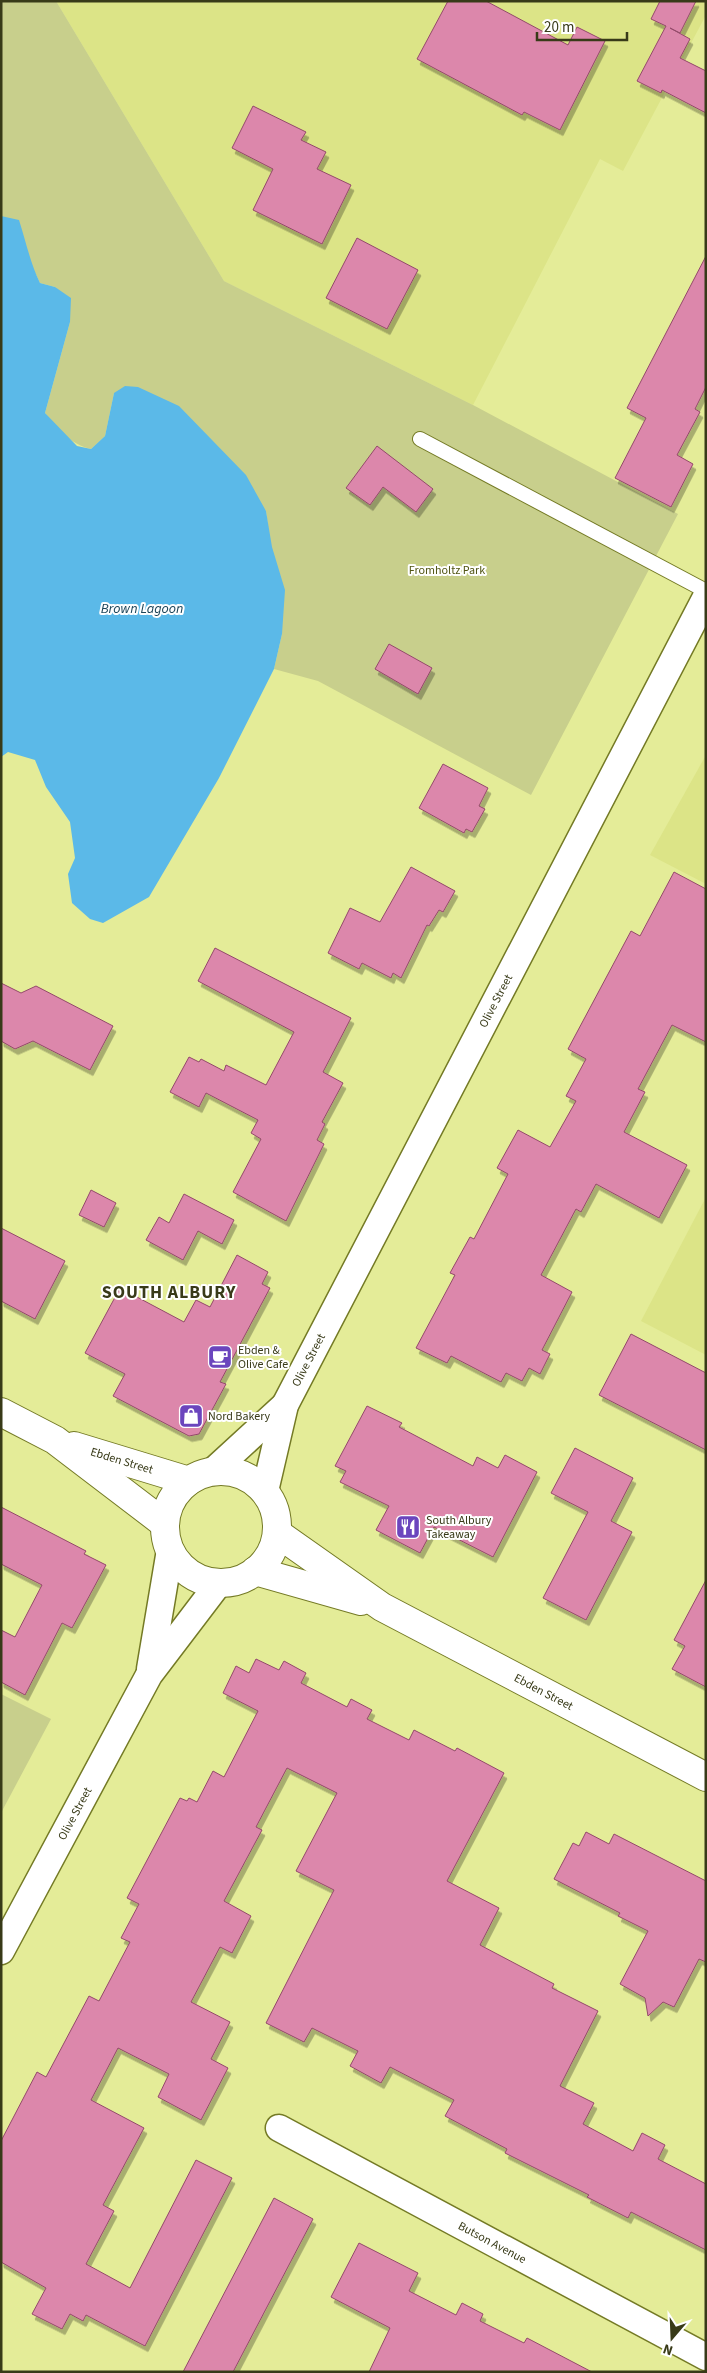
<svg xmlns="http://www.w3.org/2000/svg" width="707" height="2373" font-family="'Source Sans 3',sans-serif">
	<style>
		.built { fill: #dce487 }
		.green { fill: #c8cf8c }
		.water { fill: #5bb9e8 }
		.building { fill: #dc87ab; stroke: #93496a; filter: url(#shadow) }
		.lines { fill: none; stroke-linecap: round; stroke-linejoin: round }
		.service-casing { stroke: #747a25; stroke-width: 16 }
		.minor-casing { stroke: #747a25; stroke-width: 29 }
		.tertiary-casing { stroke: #747a25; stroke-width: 30 }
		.service { stroke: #fff; stroke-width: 14 }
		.minor { stroke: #fff; stroke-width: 26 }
		.tertiary { stroke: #fff; stroke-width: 28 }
		.labels { text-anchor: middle; stroke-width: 4; stroke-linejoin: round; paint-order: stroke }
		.park-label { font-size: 12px; fill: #515514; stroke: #fff }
		.street-label { font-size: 12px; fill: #383a18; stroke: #fff }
		.poi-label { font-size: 12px; fill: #383a18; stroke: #fff; text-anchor: start }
		.water-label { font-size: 14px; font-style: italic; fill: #1d4559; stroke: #fff }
		.district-label { font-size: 18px; font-weight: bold; letter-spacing: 1px; fill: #383a18; stroke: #fff }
	</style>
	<defs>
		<filter id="shadow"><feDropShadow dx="3" dy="5.5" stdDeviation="0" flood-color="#0004"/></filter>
	</defs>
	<rect width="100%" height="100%" fill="#e4ec98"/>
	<g class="built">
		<path d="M 56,1 L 706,1 L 706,15 L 623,171 L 600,159 L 473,405 L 224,281 Z"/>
		<path d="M 706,755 L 706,884 L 650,855 Z"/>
		<path d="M 706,1197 L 706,1355 L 641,1321 Z"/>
	</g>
	<g class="green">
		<path d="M 1,1 L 56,1 L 224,281 L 473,405 L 678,514 L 531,795 L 318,681 L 274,669 L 282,634 L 266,511 L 114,393 L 105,436 L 91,449 C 70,444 58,429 45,413 L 70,322 L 55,287 L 40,283 L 30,262 L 1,254 Z"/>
		<path d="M 1,1694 L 51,1719 L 1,1813 Z"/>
	</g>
	<path class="water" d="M 1,216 L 19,220 C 26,242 30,262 40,283 L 55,287 L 71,298 L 70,322 L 45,413 L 77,446 L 91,449 L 105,436 L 114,393 L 125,386 L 138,387 L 179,406 L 246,475 L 266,511 L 272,547 L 285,590 L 282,634 L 274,669 L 219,778 L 149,897 L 103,923 L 90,919 L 72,903 L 68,874 L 75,858 L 70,822 L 46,787 L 35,760 L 8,752 L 1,757 Z"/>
	<g class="building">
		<path d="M 448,1 L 486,1 L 568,45 L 577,27 L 605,41 L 560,130 L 524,112 L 522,115 L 417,59 Z"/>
		<path d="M 660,1 L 696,1 L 680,33 L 670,28 L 690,39 L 680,58 L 706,71 L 706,113 L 662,90 L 661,93 L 637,81 L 666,26 L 651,19 Z"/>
		<path d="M 253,106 L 306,132 L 301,140 L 326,152 L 317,169 L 351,185 L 322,244 L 253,210 L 273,169 L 232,148 Z"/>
		<path d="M 357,238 L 418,270 L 387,329 L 326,298 Z"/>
		<path d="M 706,256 L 706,387 L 695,409 L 700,412 L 677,455 L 693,464 L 671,507 L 615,478 L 646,418 L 627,408 Z"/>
		<path d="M 377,446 L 433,489 L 416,512 L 383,487 L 370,505 L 346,488 Z"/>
		<path d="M 389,644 L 432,668 L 418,694 L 375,669 Z"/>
		<path d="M 443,764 L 488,788 L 479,806 L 485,809 L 472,832 L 466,829 L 464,833 L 419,808 Z"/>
		<path d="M 411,867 L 455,891 L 443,912 L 439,910 L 429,926 L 427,925 L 401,978 L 393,973 L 391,978 L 362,963 L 359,969 L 328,953 L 350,908 L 380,922 Z"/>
		<path d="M 674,872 L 706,889 L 706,1042 L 672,1025 L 638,1089 L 645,1092 L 624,1132 L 687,1165 L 659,1218 L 596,1184 L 581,1212 L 576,1209 L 541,1275 L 572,1292 L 542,1350 L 550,1354 L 540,1374 L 529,1368 L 522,1381 L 506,1373 L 501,1382 L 451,1356 L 447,1363 L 416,1348 L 455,1275 L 450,1273 L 470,1237 L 474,1239 L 508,1174 L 497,1168 L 518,1130 L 550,1147 L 576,1101 L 566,1096 L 586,1059 L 568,1049 L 631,931 L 640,936 Z"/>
		<path d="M 215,948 L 351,1018 L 323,1072 L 343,1083 L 322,1122 L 325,1124 L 317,1140 L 324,1144 L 286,1221 L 233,1192 L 261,1139 L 251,1133 L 258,1120 L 206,1093 L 199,1107 L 170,1092 L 189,1057 L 199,1062 L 201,1059 L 224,1071 L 226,1065 L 266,1085 L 294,1032 L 198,981 Z"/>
		<path d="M 1,983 L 21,993 L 36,986 L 113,1026 L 90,1070 L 33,1041 L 15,1049 L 1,1041 Z"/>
		<path d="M 91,1190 L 116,1203 L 104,1227 L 79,1215 Z"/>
		<path d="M 184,1194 L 234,1220 L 222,1244 L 198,1231 L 183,1260 L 146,1240 L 159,1217 L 169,1223 Z"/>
		<path d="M 1,1228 L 65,1261 L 35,1319 L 1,1301 Z"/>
		<path d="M 237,1255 L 268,1272 L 262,1284 L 270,1288 L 220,1382 L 226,1384 L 199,1434 L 189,1436 L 113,1396 L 125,1374 L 85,1353 L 120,1288 L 184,1322 L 196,1300 L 210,1307 Z"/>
		<path d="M 631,1334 L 706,1373 L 706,1450 L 599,1395 Z"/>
		<path d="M 367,1406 L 402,1423 L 399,1427 L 473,1466 L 477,1457 L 498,1468 L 505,1455 L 537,1472 L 493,1557 L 434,1527 L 420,1553 L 376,1530 L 389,1506 L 340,1482 L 346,1471 L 335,1466 Z"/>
		<path d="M 575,1448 L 633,1478 L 611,1521 L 632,1532 L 586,1620 L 543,1598 L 588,1512 L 551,1493 Z"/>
		<path d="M 1,1507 L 86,1551 L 84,1554 L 106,1565 L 72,1628 L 62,1623 L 25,1695 L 1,1682 L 1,1630 L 15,1637 L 42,1585 L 1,1564 Z"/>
		<path d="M 706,1580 L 706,1687 L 672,1669 L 685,1646 L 674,1640 Z"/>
		<path d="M 256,1659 L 279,1670 L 284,1661 L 306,1673 L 301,1683 L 347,1707 L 351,1699 L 372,1710 L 367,1719 L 409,1740 L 414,1730 L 455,1751 L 457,1748 L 504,1773 L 447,1881 L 499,1908 L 480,1945 L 554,1984 L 552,1988 L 598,2011 L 560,2086 L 594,2103 L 583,2124 L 633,2151 L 642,2133 L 665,2145 L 658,2159 L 706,2184 L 706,2250 L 631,2212 L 628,2218 L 587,2197 L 589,2195 L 505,2153 L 507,2149 L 445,2116 L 454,2100 L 390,2067 L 381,2083 L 350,2066 L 358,2051 L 312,2028 L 304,2042 L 266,2023 L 334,1890 L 296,1871 L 337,1793 L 287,1768 L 256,1827 L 262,1830 L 224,1901 L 251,1916 L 232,1953 L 220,1947 L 191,2002 L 230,2022 L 211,2059 L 228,2068 L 201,2120 L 158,2097 L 169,2074 L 118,2048 L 91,2100 L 144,2128 L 103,2205 L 114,2211 L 86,2264 L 130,2288 L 196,2160 L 232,2178 L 145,2346 L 86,2315 L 83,2321 L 70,2314 L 62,2329 L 32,2314 L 46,2288 L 1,2262 L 1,2141 L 37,2072 L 46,2077 L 89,1996 L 99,2001 L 130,1942 L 121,1938 L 139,1904 L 127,1898 L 180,1798 L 187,1801 L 189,1798 L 197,1802 L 213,1771 L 224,1777 L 258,1711 L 223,1693 L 236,1666 L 249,1673 Z"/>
		<path d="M 586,1832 L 609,1844 L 614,1834 L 706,1881 L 706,1962 L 699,1959 L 674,2007 L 663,2002 L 648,2016 L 645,1998 L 620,1984 L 648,1931 L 618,1916 L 620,1913 L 554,1879 L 573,1843 L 579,1846 Z"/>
		<path d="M 274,2198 L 313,2219 L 233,2372 L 183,2372 Z"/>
		<path d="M 359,2243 L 418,2273 L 409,2291 L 456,2315 L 462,2303 L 483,2314 L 480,2321 L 524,2343 L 527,2338 L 592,2372 L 369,2372 L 390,2328 L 331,2297 Z"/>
	</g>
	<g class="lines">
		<defs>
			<path id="service" d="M 420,439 L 706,591"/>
			<g id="minor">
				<path d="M 212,1472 L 285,1405"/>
				<path id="s1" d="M 265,1491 L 285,1405 L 706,597"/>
				<path d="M 150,1669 L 170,1550"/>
				<path id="s2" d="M 1,1951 L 149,1675 L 219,1583"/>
				<path id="s3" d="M 279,2128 L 706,2357"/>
			</g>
			<g id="tertiary">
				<path d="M 1,1412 L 55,1440 L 165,1524"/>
				<path id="s4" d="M 74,1446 L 189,1481"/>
				<circle cx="221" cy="1527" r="56"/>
				<path id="s5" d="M 277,1533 L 382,1607 L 706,1777"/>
				<path d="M 255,1571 L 361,1601"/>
			</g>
		</defs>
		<use href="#service" class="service-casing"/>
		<use href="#minor" class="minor-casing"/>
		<use href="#tertiary" class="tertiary-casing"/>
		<use href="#service" class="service"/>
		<use href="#minor" class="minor"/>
		<use href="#tertiary" class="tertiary"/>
	</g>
	<defs>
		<symbol id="cafe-square" viewBox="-11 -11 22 22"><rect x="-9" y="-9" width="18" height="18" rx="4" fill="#6b45bd" stroke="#fff"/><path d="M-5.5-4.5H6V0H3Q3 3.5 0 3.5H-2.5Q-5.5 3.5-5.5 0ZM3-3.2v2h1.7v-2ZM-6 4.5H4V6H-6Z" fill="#fff"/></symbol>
		<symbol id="shop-square" viewBox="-11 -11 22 22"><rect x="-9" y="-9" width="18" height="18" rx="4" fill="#6b45bd" stroke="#fff"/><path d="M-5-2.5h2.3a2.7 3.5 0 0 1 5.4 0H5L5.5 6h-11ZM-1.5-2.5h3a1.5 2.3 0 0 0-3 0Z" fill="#fff"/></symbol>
		<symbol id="restaurant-square" viewBox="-11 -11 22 22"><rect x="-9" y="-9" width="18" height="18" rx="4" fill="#6b45bd" stroke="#fff"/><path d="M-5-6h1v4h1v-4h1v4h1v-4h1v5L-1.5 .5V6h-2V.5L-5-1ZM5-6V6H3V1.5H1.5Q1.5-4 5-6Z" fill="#fff"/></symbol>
	</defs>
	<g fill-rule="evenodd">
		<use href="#cafe-square" x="206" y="1343" width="28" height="28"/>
		<use href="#shop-square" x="177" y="1402" width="28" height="28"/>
		<use href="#restaurant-square" x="394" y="1513" width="28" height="28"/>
	</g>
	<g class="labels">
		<g class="park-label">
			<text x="447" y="574">Fromholtz Park</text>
		</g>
		<g class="street-label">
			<text dy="4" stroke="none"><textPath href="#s1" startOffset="544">Olive Street</textPath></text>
			<text dy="4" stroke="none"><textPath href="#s1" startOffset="139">Olive Street</textPath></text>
			<text dy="4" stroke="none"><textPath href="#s4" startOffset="50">Ebden Street</textPath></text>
			<text dy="4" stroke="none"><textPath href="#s5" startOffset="311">Ebden Street</textPath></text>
			<text dy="4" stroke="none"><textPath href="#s2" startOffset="156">Olive Street</textPath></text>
			<text dy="4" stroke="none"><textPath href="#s3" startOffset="242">Butson Avenue</textPath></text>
		</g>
		<g class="poi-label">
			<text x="238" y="1354">Ebden &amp;<tspan x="238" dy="14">Olive Cafe</tspan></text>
			<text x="208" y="1420">Nord Bakery</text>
			<text x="426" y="1524">South Albury<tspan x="426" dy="14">Takeaway</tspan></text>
		</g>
		<g class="water-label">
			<text x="142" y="613">Brown Lagoon</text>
		</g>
		<g class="district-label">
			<text x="169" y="1298">SOUTH ALBURY</text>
		</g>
	</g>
	<rect width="707" height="2373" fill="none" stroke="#383a18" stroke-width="5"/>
	<g transform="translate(672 2338) rotate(199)" stroke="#ffffff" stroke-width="4" paint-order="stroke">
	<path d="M0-4L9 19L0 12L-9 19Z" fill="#383a18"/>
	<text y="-8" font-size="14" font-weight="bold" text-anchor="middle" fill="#383a18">N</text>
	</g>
	<path d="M537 32v8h90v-8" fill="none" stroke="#383a18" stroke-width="2.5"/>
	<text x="544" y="32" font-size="15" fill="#383a18" stroke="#ffffff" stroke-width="4" paint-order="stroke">20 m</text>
</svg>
